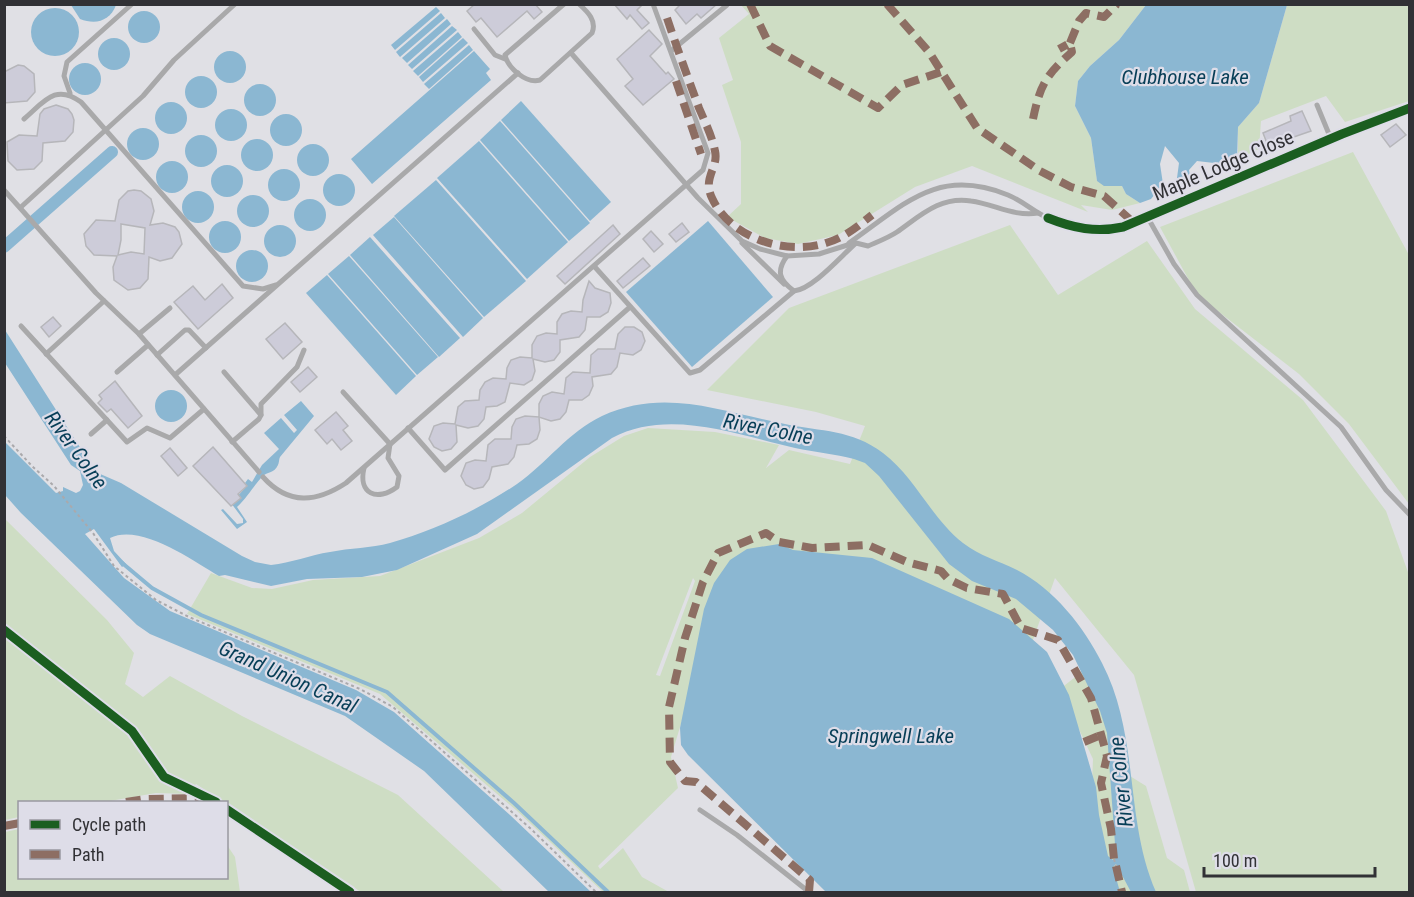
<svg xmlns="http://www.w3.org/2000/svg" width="1414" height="897" font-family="'Roboto Condensed',sans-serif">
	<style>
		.green { fill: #ceddc4; fill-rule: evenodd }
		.water { fill: #8bb7d2 }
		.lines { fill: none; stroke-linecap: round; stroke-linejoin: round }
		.stream { stroke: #8bb7d2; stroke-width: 4 }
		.canal { stroke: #8bb7d2; stroke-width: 12 }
		.building { fill: #cdccd9; stroke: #b6b6ba; stroke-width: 1.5; fill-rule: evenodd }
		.path { stroke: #aaa9ac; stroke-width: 2; stroke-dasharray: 3 3; stroke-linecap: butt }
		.service { stroke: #a9a9aa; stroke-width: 5 }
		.minor { stroke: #a9a9aa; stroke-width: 10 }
		.quiet { stroke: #8d6e63; stroke-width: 8; stroke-dasharray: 15 8; stroke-linecap: butt }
		.cycleway-casing { stroke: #dedde8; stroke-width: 13 }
		.cycleway { stroke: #1b5e20; stroke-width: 9 }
		.labels { text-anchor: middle; stroke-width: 4.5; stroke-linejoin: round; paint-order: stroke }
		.street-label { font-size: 20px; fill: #313135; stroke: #dedde8 }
		.water-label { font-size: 21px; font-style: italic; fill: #073e57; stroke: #dedde8 }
	</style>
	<rect width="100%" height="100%" fill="#e0e0e5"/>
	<g class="green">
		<path d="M 741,5 L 1146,5 L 1119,40 L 1090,66 L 1078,81 L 1075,106 L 1091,138 L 1097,181 L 1122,186 L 1126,194 L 1140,203 L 1112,210 L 1081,205 L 1088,212 L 972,166 L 915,187 L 838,235 L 798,244 L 765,238 L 727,217 L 741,204 L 741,142 L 722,85 L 733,80 L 719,38 L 749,14 Z"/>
		<path d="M 1287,5 L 1409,5 L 1409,101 L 1345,122 L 1326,96 L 1261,121 L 1259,149 L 1238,159 L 1238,127 L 1259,103 Z"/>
		<path d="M 1353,152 L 1409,255 L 1409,504 L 1349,424 L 1299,374 L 1197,295 L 1160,227 Z"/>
		<path d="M 1010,225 L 1058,295 L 1147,241 L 1195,309 L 1303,400 L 1386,511 L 1409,575 L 1409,892 L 1196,892 L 1134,675 L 1055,578 L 1029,651 L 727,571 L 671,757 L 678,788 L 598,866 L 600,869 L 623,848 L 642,877 L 669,892 L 603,892 L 516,810 L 380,694 L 187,614 L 211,573 L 252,588 L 272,589 L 313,580 L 380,576 L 479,538 L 522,513 L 590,457 L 624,436 L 648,428 L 715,432 L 779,445 L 766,468 L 789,450 L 850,464 L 865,426 L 816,412 L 707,390 L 789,308 ZM 693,578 L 695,581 L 660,676 L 656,675 Z"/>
		<path d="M 4,518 L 107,620 L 134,653 L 125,684 L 143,697 L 170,676 L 242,716 L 398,795 L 504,892 L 361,892 L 196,784 L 188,794 L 156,793 L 104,802 L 20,802 L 19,817 L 5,820 Z"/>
		<path d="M 1083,671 L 1109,722 L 1117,768 L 1146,786 L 1167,858 L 1184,870 L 1190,892 L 1111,892 L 1091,807 L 1093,759 L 1060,689 Z"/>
		<path d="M 19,829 L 20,878 L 226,878 L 227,845 L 235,857 L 240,892 L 5,892 L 5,832 Z"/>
	</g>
	<g class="water">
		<path d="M 71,5 L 71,4 L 116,5 C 110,21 96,25 80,19 Z"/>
		<path d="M 1146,5 L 1287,5 L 1259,103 L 1238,127 L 1237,161 L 1231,165 L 1197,161 L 1189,170 L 1191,182 L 1183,184 L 1177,178 L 1179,163 L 1165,146 L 1160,164 L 1163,184 L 1151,199 L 1140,203 L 1126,194 L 1122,186 L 1104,186 L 1097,181 L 1091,138 L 1075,106 L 1078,81 L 1090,66 L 1119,40 Z"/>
		<path d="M 436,7 L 440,11 L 395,50 L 391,45 Z"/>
		<circle cx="55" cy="32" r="24"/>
		<circle cx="144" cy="27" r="16"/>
		<path d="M 441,13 L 445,18 L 400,57 L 396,52 Z"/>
		<path d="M 447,19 L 451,24 L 407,63 L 402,58 Z"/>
		<path d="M 452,26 L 457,30 L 412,69 L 408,65 Z"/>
		<path d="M 458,32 L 462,37 L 418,76 L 413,71 Z"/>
		<path d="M 463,38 L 468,43 L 423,82 L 419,77 Z"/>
		<circle cx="114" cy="54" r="16"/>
		<path d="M 469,45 L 473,50 L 429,89 L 424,84 Z"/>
		<path d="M 474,51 L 490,69 L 486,73 L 491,80 L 372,184 L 351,159 Z"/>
		<circle cx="230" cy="67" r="16"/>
		<circle cx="85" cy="79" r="16"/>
		<circle cx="201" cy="92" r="16"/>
		<circle cx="260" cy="100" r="16"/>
		<path d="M 521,101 L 611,202 L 590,221 L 501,120 Z"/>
		<circle cx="171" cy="118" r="16"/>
		<circle cx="231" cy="125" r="16"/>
		<circle cx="286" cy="130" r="16"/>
		<path d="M 500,121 L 590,223 L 569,241 L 480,140 Z"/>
		<circle cx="143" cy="144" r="16"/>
		<circle cx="201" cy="151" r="16"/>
		<circle cx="257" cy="155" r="16"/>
		<path d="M 479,141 L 568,242 L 527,279 L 437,178 Z"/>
		<circle cx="313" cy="160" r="16"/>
		<circle cx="172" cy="177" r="16"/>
		<circle cx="227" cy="181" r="16"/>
		<circle cx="284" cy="185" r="16"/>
		<circle cx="339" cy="190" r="16"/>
		<path d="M 436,180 L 526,281 L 484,317 L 394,216 Z"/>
		<circle cx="198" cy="207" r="16"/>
		<circle cx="253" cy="211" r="16"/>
		<circle cx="310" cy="215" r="16"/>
		<path d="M 394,217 L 483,318 L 463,337 L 373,235 Z"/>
		<path d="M 708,221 L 773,297 L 692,367 L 626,292 Z"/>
		<circle cx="225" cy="237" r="16"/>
		<circle cx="280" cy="241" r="16"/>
		<path d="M 370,237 L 460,338 L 439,357 L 350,255 Z"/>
		<circle cx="252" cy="266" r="16"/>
		<path d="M 349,256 L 438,357 L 417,375 L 328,274 Z"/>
		<path d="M 327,275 L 416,376 L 396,395 L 306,293 Z"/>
		<path d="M 5,330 L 81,449 L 84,462 L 91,470 L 121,483 L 242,556 L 255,562 L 271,565 C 291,563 310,555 330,552 C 350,548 371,548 390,543 C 433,531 480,509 517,484 C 547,463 568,432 602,416 C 665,387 722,412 785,424 C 822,432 851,429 883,453 C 915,477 931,518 963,543 C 980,556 999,561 1017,570 C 1054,589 1084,627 1102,663 C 1140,736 1124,819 1156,892 L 1131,892 L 1116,864 L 1113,867 L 1120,892 L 826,892 L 688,755 L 681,745 L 680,728 L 704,609 L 714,583 L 730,560 L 747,549 L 779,544 L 793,550 L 872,558 L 1009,619 L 1047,652 L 1069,695 L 1096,787 L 1099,815 L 1108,856 L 1113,860 L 1116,858 L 1107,733 L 1100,711 L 1073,655 L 1053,630 L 1016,599 L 972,581 L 949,564 L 879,476 L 865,463 L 854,459 C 835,454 815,452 795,448 C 737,435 669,408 612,438 L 477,534 L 397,570 L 362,577 L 307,579 L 271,586 L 225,575 L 219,576 C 193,561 141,523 110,538 L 114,551 L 126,564 L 122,567 L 94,529 L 85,534 L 124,578 L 170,611 L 356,690 L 394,712 L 510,815 L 591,892 L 549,892 L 424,771 L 345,716 L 150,634 L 137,625 L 21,513 L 5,495 L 5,442 L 56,493 L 63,491 L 63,487 L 76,493 L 80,491 L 83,485 L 80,471 L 71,465 L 5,363 Z"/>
		<circle cx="171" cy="406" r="16"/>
		<path d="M 301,401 L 314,416 L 280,457 C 279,459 279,463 278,465 C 274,474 268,471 263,476 C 253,486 248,497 237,507 L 247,522 L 237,529 L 221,510 L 223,509 L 237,524 L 243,523 L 243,519 L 231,503 L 247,486 L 245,483 L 248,479 L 252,482 L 262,465 L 279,449 L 264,433 L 281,418 L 294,433 L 297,430 L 284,415 Z"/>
	</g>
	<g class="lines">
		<path class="stream" d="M 121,562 L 152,588 L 201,615 L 387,692 L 514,803 L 608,892"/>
		<path class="canal" d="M 4,247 L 112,152"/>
	</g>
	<g class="building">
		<path d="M 475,4 L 535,4 L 542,12 L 534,19 L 527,11 L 497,37 L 481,18 L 476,22 L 467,11 Z"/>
		<path d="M 614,4 L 643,4 L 637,10 L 649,23 L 642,29 L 630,15 L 627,19 Z"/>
		<path d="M 681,4 L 717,4 L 701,18 L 697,14 L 686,24 L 675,10 Z"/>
		<path d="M 649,30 L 662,44 L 650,56 L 666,74 L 668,72 L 674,79 L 643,105 L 625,86 L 633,79 L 617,59 Z"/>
		<path d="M 18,65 L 24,66 L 34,74 L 35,92 L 27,101 L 4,103 L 4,72 Z"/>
		<path d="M 56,105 L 68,109 L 72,114 L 74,120 L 73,132 L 65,141 L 43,143 L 42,161 L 34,169 L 17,170 L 8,161 L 7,142 L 19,135 L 37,136 L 40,114 L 44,109 Z"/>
		<path d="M 1302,111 L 1311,131 L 1268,146 L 1263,133 L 1291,121 L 1290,116 Z"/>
		<path d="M 1396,124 L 1406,135 L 1390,147 L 1381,135 Z"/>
		<path d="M 134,190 L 141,191 L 151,199 L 154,211 L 150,225 L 163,223 L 175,227 L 179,232 L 182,244 L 172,258 L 160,261 L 149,257 L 148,279 L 140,288 L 128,290 L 114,280 L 113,267 L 117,256 L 94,255 L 86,246 L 84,234 L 96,220 L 115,221 L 119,200 L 128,191 ZM 121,224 L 145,228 L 144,254 L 131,252 L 118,255 L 121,240 Z"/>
		<path d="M 682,223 L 689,232 L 676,242 L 669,234 Z"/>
		<path d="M 613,225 L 620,234 L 565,284 L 557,276 Z"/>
		<path d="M 651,231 L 663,244 L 654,252 L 643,239 Z"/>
		<path d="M 643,258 L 650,266 L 623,288 L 617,281 Z"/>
		<path d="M 589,281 L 595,288 L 610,293 L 611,303 L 608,312 L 600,317 L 587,317 L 585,330 L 579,337 L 560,340 L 560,352 L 554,360 L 545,362 L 533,359 L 535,371 L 532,380 L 524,385 L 510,383 L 505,402 L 497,406 L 486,407 L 484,419 L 478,426 L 468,428 L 456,425 L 457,442 L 451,449 L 442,451 L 434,447 L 429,439 L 434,426 L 443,423 L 455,424 L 458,407 L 465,401 L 479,400 L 480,390 L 485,382 L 493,378 L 506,379 L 507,368 L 511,360 L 520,357 L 532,358 L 532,345 L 537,336 L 546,333 L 557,334 L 557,322 L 562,314 L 571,311 L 582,312 L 583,300 Z"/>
		<path d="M 222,284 L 233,298 L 198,329 L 174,302 L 193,286 L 205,300 Z"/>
		<path d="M 53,317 L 61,326 L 49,337 L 41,327 Z"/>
		<path d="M 285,323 L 302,342 L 283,359 L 266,339 Z"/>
		<path d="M 625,327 L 634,327 L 642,332 L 645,341 L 641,350 L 633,355 L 620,353 L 617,367 L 611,374 L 592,377 L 593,386 L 589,395 L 582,400 L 569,400 L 566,412 L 560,419 L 551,421 L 539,417 L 540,430 L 537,439 L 529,444 L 517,445 L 514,457 L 508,464 L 492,467 L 489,479 L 483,487 L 474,489 L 466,485 L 461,476 L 466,463 L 475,460 L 486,461 L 488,445 L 495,439 L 511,439 L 512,427 L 516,419 L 525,416 L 539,417 L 539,404 L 543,396 L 552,392 L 564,394 L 566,378 L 573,372 L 590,373 L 591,355 L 598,349 L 615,349 L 618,334 Z"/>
		<path d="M 308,367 L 317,377 L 300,392 L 291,382 Z"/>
		<path d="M 115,381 L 142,416 L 128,428 L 111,409 L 107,412 L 98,403 L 102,399 L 99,395 Z"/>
		<path d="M 336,412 L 348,426 L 343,430 L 352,441 L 341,450 L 332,439 L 327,444 L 315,430 Z"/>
		<path d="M 213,447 L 247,486 L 238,494 L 241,498 L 231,506 L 193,466 Z"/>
		<path d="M 170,448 L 187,468 L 178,476 L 161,456 Z"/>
	</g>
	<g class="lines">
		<g class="path">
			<path d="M 4,436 L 32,466 L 54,486 L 93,533 L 114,566 L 156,600 L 189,617 L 360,689 L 393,707 L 530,828 L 596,892"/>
			<path d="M 1114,859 L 1116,866"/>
		</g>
		<g class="service">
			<path d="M 564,4 L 505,55 C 508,68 526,84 540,80 L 592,33 C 597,21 588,12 579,4"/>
			<path d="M 474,29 L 495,55 L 505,59"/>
			<path d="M 671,51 L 727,5"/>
			<path d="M 571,53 L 698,198 L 742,241 L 760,249 L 787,256 L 819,254 L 854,243"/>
			<path d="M 70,93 L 64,76 L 67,62 L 132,4"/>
			<path d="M 1317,105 L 1331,139"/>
			<path d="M 24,119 C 44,102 55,83 81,102 L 243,286 L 263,289 L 276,285"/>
			<path d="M 4,190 L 96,293 L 139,334 L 259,472"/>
			<path d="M 21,207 L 143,96 L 174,60 L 235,4"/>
			<path d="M 1148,218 L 1174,264 L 1197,295 L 1341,427 L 1386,490 L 1410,515"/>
			<path d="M 742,243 L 784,284"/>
			<path d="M 849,243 C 904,205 937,166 1008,195 C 1023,201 1034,212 1048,218"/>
			<path d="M 787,256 C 776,271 779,280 794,291"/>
			<path d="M 594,266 L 690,373 L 700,370 L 794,291 C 813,289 841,256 856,243 L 868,246 C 877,242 888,238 897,232 C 920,216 940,196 971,201 C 994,204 1014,217 1038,213"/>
			<path d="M 21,326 L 127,442 L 147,428 L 170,438 L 204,409"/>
			<path d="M 139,334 L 170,308"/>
			<path d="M 46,354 L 104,301"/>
			<path d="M 157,355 L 185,330 L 189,330 L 206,348"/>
			<path d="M 117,372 L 148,345"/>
			<path d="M 224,372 L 261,415 L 259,419 L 232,442"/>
			<path d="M 175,375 L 518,73"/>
			<path d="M 343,392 L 390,444 L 388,458 L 399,476 L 397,487 C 377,502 358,494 364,468"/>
			<path d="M 261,415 L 261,404 L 297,367 L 304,350"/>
			<path d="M 408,428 L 445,470 L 630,307"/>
			<path d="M 91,434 L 107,420"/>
			<path d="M 263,477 C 289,506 317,502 346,483 L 703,170 L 708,153 L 653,4"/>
			<path d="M 700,810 L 737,835 L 809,892"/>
		</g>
		<path class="minor" d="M 1048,218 C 1073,228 1096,233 1123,227 L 1342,134 L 1410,108"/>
		<g class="quiet">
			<path d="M 750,4 L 770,46 L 878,108 L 902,85 L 941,72"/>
			<path d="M 887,4 L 929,52 L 977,128 L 1040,171 L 1071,187 L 1104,196 L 1134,223"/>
			<path d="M 667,18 C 677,48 688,78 699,108 C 705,122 712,136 715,151 C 719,168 702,177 712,198 C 730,238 786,256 826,243 C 844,238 858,226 872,215"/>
			<path d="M 1070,43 L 1079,21 L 1086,13 L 1104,17 L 1117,4"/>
			<path d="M 676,81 L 701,154"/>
			<path d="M 1033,119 C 1040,85 1046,75 1072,52 L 1070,43 L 1059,49"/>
			<path d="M 1084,742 L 1101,735"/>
			<path d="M 126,802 L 146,799 L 200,798"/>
			<path d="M 4,826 L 20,823"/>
			<path d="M 1116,866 L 1122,892"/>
			<path d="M 809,892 L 810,880 L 696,782 L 685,781 L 670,762 L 669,707 L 685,638 L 703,582 L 718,553 L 766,533 L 779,542 L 812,548 L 868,545 L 907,562 L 941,571 L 948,579 L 967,588 L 1003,594 L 1021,628 L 1058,640 L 1091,698 L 1107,756 L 1101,783 L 1111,829 L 1114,859"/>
		</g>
		<defs>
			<g id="cycleway">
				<path d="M 1048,218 C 1073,228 1096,233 1123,227 L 1342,134 L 1410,108"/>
				<path d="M 4,630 L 132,731 L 164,777 L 216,802"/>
				<path d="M 226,809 L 350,892"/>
			</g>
		</defs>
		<use href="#cycleway" class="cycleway-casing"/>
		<use href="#cycleway" class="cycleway"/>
	</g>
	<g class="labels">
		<g class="street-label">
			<text transform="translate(1223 165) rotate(-23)" y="7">Maple Lodge Close</text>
		</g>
		<g class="water-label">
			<text x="1185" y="84">Clubhouse Lake</text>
			<text transform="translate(768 429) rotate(11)" y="7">River Colne</text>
			<text transform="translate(76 450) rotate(54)" y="7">River Colne</text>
			<text transform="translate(288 677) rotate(24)" y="7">Grand Union Canal</text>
			<text x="891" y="743">Springwell Lake</text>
			<text transform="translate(1121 782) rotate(-96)" y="7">River Colne</text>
		</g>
	</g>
	<rect width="1414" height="897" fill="none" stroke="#313135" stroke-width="12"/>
	<rect x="18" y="801" width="210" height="78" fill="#dedde8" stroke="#9998a0" stroke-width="1.5"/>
	<rect x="30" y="820" width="30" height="9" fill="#1b5e20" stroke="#9998a0" stroke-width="1.5"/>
	<text x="72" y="831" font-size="18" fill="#313135">Cycle path</text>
	<rect x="30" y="850" width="30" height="9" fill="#8d6e63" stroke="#9998a0" stroke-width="1.5"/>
	<text x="72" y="861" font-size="18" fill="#313135">Path</text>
	<path d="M1204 867v9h171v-9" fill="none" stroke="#313135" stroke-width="3"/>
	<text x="1213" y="867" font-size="18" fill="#313135" stroke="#dedde8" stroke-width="4.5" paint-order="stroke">100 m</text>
</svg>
